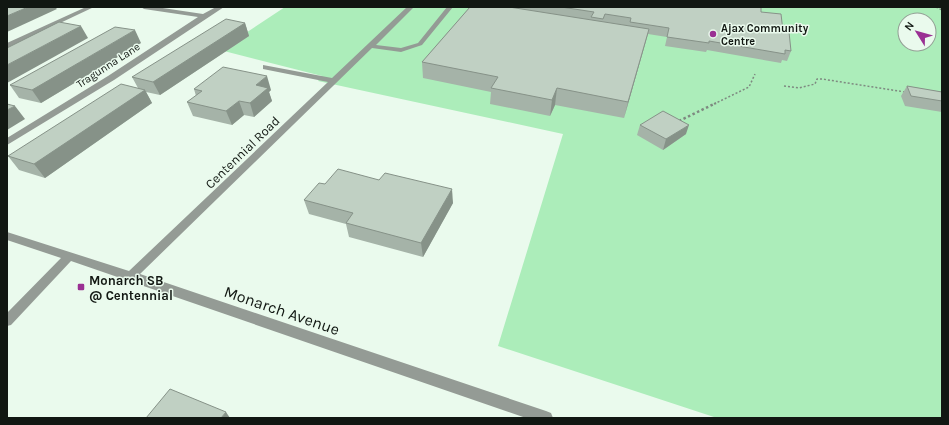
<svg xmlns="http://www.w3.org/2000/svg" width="949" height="425" font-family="Karla,sans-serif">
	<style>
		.green { fill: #acedba; fill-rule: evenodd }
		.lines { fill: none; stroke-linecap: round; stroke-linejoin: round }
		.path-far1 { stroke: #7e8980; stroke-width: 1.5; stroke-dasharray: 2 2; stroke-linecap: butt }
		.path { stroke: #7e8980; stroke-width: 2.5; stroke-dasharray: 2.5 2.5; stroke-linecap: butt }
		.minor { fill: #949b95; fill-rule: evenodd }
		.wall { fill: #a5b3a8 }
		.shaded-wall { fill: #869288 }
		.building { fill: #c0d0c3; stroke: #869288 }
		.poi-dot { fill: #9a3093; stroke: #eafaed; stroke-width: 1.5 }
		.labels { text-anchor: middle; stroke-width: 3; stroke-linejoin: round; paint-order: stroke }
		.far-poi-label { font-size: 11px; font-weight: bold; fill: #111712; stroke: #eafaed; text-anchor: start }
		.far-street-label { font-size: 11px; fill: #111712; stroke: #eafaed }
		.street-label { font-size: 13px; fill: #111712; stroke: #eafaed }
		.poi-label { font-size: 13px; font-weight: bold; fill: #111712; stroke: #eafaed; text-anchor: start }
		.near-street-label { font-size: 16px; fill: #111712; stroke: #eafaed }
	</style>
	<rect width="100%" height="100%" fill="#eafaed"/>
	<path class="green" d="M 285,7 L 942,7 L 942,418 L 717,418 L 498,346 L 563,134 L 318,81 L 322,76 L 220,50 ZM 905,20 L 929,20 L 929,44 L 905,44 Z"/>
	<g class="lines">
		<g class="path-far1">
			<path d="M 936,7 L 942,10"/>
			<path d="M 784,86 L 799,88 L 815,84 L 817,79 L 822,79 L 905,92"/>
			<path d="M 714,104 L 749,87 L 755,74"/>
		</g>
		<path class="path" d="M 679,121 L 716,103"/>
		<g class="minor">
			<path d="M 86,7 L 94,7 L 7,48 L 7,43 Z"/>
			<path d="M 141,7 L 156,7 L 203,14 L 216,7 L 224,7 L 114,80 L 7,145 L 7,138 L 108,76 L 198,17 L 144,9 Z"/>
			<path d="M 407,7 L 414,7 L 376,45 L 401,48 L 418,43 L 447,7 L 453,7 L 422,45 L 401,52 L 372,48 L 140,274 L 546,411 L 551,413 L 553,418 L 526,418 L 71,261 L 11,325 L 7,326 L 7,313 L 61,258 L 7,240 L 7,232 L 129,271 L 328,82 L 263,69 L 263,65 L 332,78 Z"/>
		</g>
	</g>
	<g class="wall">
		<path d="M 470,7 L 761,7 L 761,12 L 783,31 L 791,51 L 787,61 L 782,60 L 781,63 L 707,50 L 706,52 L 665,46 L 667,37 L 648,34 L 624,118 L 555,105 L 550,116 L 490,104 L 491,92 L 423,78 L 422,62 Z"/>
		<path d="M 245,23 L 249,36 L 160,95 L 146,92 L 152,103 L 45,178 L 19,170 L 8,156 L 138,88 L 132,77 Z"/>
		<path d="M 141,43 L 41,103 L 19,98 L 10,85 Z"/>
		<path d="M 907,86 L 942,92 L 942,112 L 905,106 L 901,96 Z"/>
		<path d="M 194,89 L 271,90 L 269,92 L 272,101 L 254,117 L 244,115 L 232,125 L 193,116 L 187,102 L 196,96 Z"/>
		<path d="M 640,125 L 686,134 L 663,150 L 637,135 Z"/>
		<path d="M 325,184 L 453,203 L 423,257 L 349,237 L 346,224 L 309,214 L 304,200 Z"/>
	</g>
	<g class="shaded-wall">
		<path d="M 28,7 L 55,7 L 57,9 L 7,32 L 7,16 Z"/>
		<path d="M 245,23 L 249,36 L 160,95 L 153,82 Z"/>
		<path d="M 81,26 L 88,38 L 7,83 L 7,65 Z"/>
		<path d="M 649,29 L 645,44 L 624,118 L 628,102 Z"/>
		<path d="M 135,30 L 141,43 L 41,103 L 32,90 Z"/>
		<path d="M 267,76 L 271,90 L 269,92 L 272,101 L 254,117 L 250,103 L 256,85 Z"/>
		<path d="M 557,88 L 555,105 L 550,116 L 552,100 Z"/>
		<path d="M 145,90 L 152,103 L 45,178 L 34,164 Z"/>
		<path d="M 239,101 L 244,115 L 232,125 L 226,111 Z"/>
		<path d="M 15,106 L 25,119 L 7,130 L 7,110 Z"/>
		<path d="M 689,125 L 686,134 L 663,150 L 666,139 Z"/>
		<path d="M 452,189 L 453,203 L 423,257 L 421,243 Z"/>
		<path d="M 226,412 L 230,418 L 221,418 Z"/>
	</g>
	<g class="building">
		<path d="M 7,7 L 28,7 L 7,16 Z"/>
		<path d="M 470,7 L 509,7 L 649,29 L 628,102 L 557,88 L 552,100 L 491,88 L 498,77 L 422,62 Z"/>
		<path d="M 561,7 L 761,7 L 761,12 L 781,14 L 783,31 L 789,32 L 791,51 L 785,50 L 785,54 L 709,41 L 709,43 L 667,37 L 669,28 L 630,22 L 631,18 L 605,14 L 603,19 L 591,17 L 594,12 Z"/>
		<path d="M 226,19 L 245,23 L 153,82 L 132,77 Z"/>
		<path d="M 59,22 L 81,26 L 7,65 L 7,48 Z"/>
		<path d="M 115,27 L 135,30 L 32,90 L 10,85 Z"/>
		<path d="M 223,67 L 267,76 L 256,85 L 268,88 L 250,103 L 239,101 L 226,111 L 187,102 L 202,91 L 194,89 Z"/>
		<path d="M 121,84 L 145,90 L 34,164 L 8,156 Z"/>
		<path d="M 907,86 L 942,92 L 942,101 L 911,96 Z"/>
		<path d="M 7,104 L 15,106 L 7,110 Z"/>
		<path d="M 663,111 L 689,125 L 666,139 L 640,125 Z"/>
		<path d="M 338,169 L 379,180 L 385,173 L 452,189 L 421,243 L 346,223 L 353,213 L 304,200 L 319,183 L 325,184 Z"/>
		<path d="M 170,389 L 226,412 L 221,418 L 146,418 Z"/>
	</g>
	<g class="poi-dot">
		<circle cx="713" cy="34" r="4"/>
		<rect x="77" y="283" width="8" height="8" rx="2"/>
	</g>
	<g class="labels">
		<g class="far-poi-label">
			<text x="721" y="32">Ajax Community<tspan x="721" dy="13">Centre</tspan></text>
		</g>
		<g class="far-street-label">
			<text transform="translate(108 65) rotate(-33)" y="4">Tragunna Lane</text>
		</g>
		<g class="street-label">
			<text transform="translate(242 152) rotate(-44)" y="5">Centennial Road</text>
		</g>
		<g class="poi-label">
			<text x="89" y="285">Monarch SB<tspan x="89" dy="15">@ Centennial</tspan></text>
		</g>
		<g class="near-street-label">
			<text transform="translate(282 310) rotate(19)" y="6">Monarch Avenue</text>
		</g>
	</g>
	<rect width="949" height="425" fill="none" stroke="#111712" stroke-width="16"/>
	<g transform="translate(917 32) rotate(307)"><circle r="19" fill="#eafaed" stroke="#939f95"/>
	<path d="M0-3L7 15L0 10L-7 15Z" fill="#9a3093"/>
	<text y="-6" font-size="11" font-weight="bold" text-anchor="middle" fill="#111712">N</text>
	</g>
</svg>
